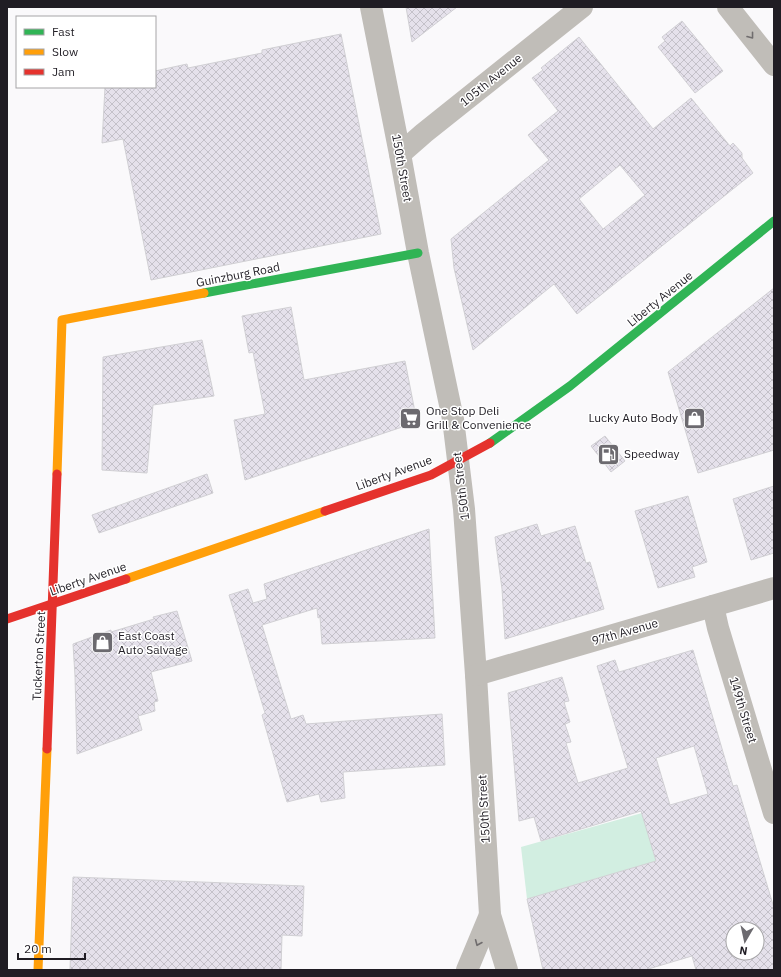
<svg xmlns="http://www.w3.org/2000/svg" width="781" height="977" font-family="'IBM Plex Sans',sans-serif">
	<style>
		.green { fill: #d2eee1 }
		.building { fill: url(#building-cross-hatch); stroke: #d1d0d4; fill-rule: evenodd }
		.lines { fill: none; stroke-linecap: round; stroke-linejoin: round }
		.street { stroke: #c0bdb8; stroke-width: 22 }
		.fast { stroke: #30b455; stroke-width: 9 }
		.slow { stroke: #ff9f0a; stroke-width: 9 }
		.jam { stroke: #e5322d; stroke-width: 9 }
		.oneway { stroke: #706d6e }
		.labels { text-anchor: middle; stroke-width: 3; stroke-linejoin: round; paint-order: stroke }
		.street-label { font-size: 12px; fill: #201d24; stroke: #fff }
		.poi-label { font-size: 12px; fill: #201d24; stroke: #fff; text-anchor: start }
	</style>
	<defs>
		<pattern id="building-cross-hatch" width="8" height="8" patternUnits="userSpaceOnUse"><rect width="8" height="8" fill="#e5e1eb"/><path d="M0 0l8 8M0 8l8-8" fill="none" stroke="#c4c1c9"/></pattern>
	</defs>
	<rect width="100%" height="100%" fill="#faf9fb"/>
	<path class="green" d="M 642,813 L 656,861 L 527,899 L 521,847 Z"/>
	<g class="building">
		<path d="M 406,7 L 457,7 L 412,42 Z"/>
		<path d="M 682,21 L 723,71 L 695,93 L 658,47 L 665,41 L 662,37 Z"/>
		<path d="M 341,34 L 381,234 L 151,280 L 123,139 L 102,143 L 105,87 L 155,87 L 155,71 L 187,64 L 188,68 L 262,53 L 262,50 Z"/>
		<path d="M 579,37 L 653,129 L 691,98 L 730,146 L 733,143 L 742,153 L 742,158 L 753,173 L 577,314 L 554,284 L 473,350 L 454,268 L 451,239 L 549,160 L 528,135 L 558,111 L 532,78 L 543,70 L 541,68 ZM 620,165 L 645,195 L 603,229 L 579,199 Z"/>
		<path d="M 774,288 L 774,450 L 698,473 L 668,372 Z"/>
		<path d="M 291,307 L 304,380 L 405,361 L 417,422 L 245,480 L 234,420 L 265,414 L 253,352 L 249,353 L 242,316 Z"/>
		<path d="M 202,340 L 214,396 L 153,405 L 147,473 L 102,470 L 103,357 Z"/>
		<path d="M 605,436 L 625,461 L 611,472 L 591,446 Z"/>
		<path d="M 207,474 L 213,493 L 99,533 L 92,515 Z"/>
		<path d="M 774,486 L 774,553 L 751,560 L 733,499 Z"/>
		<path d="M 688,496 L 707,562 L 692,567 L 695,577 L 658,588 L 635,511 Z"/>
		<path d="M 537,524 L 541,536 L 575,526 L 586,563 L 590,562 L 604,609 L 505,639 L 502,589 L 495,537 Z"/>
		<path d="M 429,529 L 435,638 L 322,644 L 320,617 L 318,618 L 317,608 L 262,625 L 291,719 L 303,715 L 306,724 L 442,714 L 445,765 L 343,772 L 345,798 L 321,802 L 319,794 L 287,802 L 262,715 L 265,713 L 229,595 L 248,589 L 253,603 L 267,599 L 264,584 Z"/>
		<path d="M 177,611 L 192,661 L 151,672 L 158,701 L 154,702 L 155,711 L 138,716 L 142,730 L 77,754 L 75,676 L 73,644 L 111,630 L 111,632 L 154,619 L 153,617 Z"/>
		<path d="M 693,650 L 733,786 L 737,785 L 774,908 L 774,970 L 696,970 L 692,956 L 645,970 L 543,970 L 527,899 L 656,861 L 641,811 L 541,841 L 534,817 L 519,821 L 508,693 L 562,677 L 569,701 L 564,702 L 570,722 L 565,724 L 571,742 L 566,743 L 578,783 L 628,768 L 597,666 L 615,660 L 619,672 ZM 694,746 L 708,794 L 670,805 L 656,758 ZM 733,929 L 757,929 L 757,953 L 733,953 Z"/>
		<path d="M 73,877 L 304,886 L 302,936 L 282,935 L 281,970 L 70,970 Z"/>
	</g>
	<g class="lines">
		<g class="street">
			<path d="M 371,7 L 400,154 L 418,253 L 453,419 L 464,509 L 476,675 L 490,915 L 507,970"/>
			<path d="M 728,7 L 774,65"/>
			<path d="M 400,154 L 424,133 L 582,7"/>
			<path d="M 713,606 L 718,628 L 774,813"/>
			<path d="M 476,675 L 774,588"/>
			<path d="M 467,970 L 490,915"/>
		</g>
		<g class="fast">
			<path d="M 204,293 L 418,253"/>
			<path d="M 490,443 L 570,386 L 774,221"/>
		</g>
		<g class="slow">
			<path d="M 57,474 L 62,320 L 204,293"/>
			<path d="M 126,579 L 325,511"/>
			<path d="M 38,970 L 47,749"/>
		</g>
		<g class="jam">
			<path d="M 325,511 L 431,475 L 490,443"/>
			<path d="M 7,619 L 126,579"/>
			<path d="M 47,749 L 57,474"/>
		</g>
	</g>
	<defs><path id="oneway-chevron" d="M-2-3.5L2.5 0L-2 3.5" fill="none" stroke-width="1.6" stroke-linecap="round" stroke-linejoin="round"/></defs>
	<g class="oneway">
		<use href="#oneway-chevron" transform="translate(751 36) rotate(52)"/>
		<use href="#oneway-chevron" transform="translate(478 943) rotate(113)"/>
	</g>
	<defs>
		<symbol id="supermarket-square" viewBox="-11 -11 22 22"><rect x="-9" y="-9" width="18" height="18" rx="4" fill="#6c6a6f" stroke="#fff"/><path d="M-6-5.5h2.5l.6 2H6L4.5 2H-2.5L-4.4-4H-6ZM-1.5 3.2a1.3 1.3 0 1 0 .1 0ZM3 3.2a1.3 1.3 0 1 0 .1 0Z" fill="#fff"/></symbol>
		<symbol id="shop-square" viewBox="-11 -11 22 22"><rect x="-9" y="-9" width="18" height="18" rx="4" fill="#6c6a6f" stroke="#fff"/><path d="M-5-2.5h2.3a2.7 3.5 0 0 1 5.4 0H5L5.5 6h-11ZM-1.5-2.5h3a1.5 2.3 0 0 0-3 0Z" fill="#fff"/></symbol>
		<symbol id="fuel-square" viewBox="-11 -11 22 22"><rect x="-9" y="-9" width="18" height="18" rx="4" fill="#6c6a6f" stroke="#fff"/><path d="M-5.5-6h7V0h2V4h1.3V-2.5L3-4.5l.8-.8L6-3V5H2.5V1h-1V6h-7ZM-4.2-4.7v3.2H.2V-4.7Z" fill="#fff"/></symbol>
	</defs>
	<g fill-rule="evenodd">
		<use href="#supermarket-square" x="398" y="406" width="25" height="25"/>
		<use href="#shop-square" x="682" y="406" width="25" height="25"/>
		<use href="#fuel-square" x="596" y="442" width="25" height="25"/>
		<use href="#shop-square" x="90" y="630" width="25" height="25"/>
	</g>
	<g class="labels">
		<g class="street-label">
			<text transform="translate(491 80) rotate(-39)" y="4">105th Avenue</text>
			<text transform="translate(402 168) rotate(80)" y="4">150th Street</text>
			<text transform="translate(238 275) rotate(-11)" y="4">Guinzburg Road</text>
			<text transform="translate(660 299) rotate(-39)" y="4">Liberty Avenue</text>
			<text transform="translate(394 473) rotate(-20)" y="4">Liberty Avenue</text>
			<text transform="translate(461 486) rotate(-97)" y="4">150th Street</text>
			<text transform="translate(88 579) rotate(-19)" y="4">Liberty Avenue</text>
			<text transform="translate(625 632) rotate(-16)" y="4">97th Avenue</text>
			<text transform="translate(39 656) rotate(-87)" y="4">Tuckerton Street</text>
			<text transform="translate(743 710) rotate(73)" y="4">149th Street</text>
			<text transform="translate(484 809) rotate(-93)" y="4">150th Street</text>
		</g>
		<g class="poi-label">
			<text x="426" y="415">One Stop Deli<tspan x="426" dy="14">Grill &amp; Convenience</tspan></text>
			<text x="678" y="422" text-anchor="end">Lucky Auto Body</text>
			<text x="624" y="458">Speedway</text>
			<text x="118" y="640">East Coast<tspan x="118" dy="14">Auto Salvage</tspan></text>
		</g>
	</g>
	<rect width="781" height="977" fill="none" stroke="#201d24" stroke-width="16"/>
	<rect x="16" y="16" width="140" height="72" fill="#ffffff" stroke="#a6a5a7"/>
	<rect x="24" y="29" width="20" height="6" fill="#30b455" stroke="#a6a5a7"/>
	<text x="52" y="36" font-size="12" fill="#201d24">Fast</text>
	<rect x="24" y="49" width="20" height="6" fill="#ff9f0a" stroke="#a6a5a7"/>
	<text x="52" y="56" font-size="12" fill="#201d24">Slow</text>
	<rect x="24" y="69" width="20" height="6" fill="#e5322d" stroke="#a6a5a7"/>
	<text x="52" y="76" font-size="12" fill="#201d24">Jam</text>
	<g transform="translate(745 941) rotate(189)"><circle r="19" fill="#ffffff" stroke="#a6a5a7"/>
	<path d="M0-3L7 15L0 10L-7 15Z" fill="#6c6a6f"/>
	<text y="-6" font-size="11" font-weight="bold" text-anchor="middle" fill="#201d24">N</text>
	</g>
	<path d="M18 953v6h67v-6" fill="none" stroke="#201d24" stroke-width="2"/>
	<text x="24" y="953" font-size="12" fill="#201d24" stroke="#ffffff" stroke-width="3" paint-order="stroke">20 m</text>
</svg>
